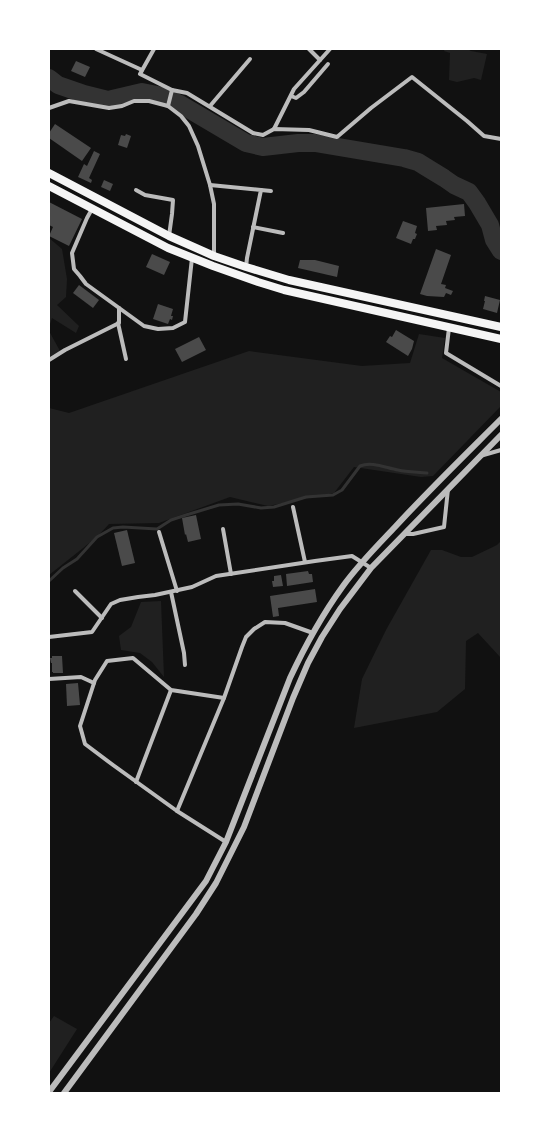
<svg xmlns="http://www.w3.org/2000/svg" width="550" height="1142" font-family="'Source Serif 4',serif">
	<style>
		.green { fill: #202020 }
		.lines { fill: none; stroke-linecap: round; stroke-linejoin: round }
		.stream { stroke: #333; stroke-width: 3 }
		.river { stroke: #333; stroke-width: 18 }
		.building { fill: #4a4a4a }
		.minor { stroke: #bcbcbc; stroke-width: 4 }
		.tertiary { stroke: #bcbcbc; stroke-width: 6 }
		.primary { stroke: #f5f5f5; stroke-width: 8 }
	</style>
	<rect width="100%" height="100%" fill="#111"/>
	<g class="green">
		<path d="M 445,49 L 467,49 L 471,51 L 487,54 L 481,80 L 474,78 L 457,82 L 449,80 L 450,53 L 444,51 Z"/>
		<path d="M 49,238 L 62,249 L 67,279 L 66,297 L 57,305 L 79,326 L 76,333 L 52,318 L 49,327 Z"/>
		<path d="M 49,331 L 60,351 L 49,357 Z"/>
		<path d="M 419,334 L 445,338 L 442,358 L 501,392 L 501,406 L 433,476 L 421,477 L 354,467 L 334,493 L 268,506 L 230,497 L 159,523 L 109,524 L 97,537 L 49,575 L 49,408 L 69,413 L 249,351 L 362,366 L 410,363 Z"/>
		<path d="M 501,541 L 501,658 L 478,633 L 466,641 L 465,689 L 437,712 L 354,728 L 362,679 L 386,630 L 431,550 L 442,550 L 461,557 L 472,557 L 497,545 Z"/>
		<path d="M 161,601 L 164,677 L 152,662 L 140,653 L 121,650 L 119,636 L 131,627 L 141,602 Z"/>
		<path d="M 54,1016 L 77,1029 L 49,1073 L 49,1023 Z"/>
	</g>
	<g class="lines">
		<path class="stream" d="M 49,581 L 63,568 L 77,559 L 97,537 L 113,528 L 123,527 L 157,529 L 171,520 L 186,515 L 219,505 L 238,504 L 261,508 L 274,507 L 306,497 L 333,495 L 342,490 L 360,466 C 372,461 386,468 398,470 C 407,472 417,472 427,473"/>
		<path class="river" d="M 49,78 L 58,85 L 84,94 L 108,100 L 142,92 L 162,96 L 180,104 L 246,143 L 263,147 L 298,143 L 315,143 L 404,158 L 418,162 L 426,167 L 444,178 L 454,185 L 469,192 L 477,203 L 490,225 L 494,240 L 501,251"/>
	</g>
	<g class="building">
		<path d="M 76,61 L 90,67 L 85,77 L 71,71 Z"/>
		<path d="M 55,124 L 91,148 L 82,161 L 49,138 L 49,133 Z"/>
		<path d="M 126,134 L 131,136 L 127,148 L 118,145 L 121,135 L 125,136 Z"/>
		<path d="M 94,151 L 100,154 L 89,178 L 92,180 L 91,183 L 78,177 L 84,164 L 87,166 Z"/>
		<path d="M 104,180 L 113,184 L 110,191 L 101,187 Z"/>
		<path d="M 49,202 L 82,219 L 69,246 L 49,236 L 53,227 L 49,225 Z"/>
		<path d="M 464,204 L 465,216 L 454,217 L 455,220 L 446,221 L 447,225 L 436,226 L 437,230 L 428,231 L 426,208 Z"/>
		<path d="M 403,221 L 417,226 L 415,233 L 417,234 L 415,239 L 413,239 L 411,244 L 396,238 Z"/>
		<path d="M 436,249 L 451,255 L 441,284 L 446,285 L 445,288 L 453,291 L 451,295 L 446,293 L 444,297 L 427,296 L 420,294 Z"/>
		<path d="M 152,254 L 170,262 L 164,275 L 146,267 Z"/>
		<path d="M 300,260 L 315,260 L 339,266 L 337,277 L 298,268 Z"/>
		<path d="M 79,285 L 99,300 L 93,308 L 73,293 Z"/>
		<path d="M 485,296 L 500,300 L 497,313 L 483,309 L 485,301 L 484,301 Z"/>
		<path d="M 158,304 L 173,309 L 171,316 L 173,316 L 172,320 L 170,319 L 168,324 L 153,319 Z"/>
		<path d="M 396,330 L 414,341 L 412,349 L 408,356 L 386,342 L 390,336 L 392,337 Z"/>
		<path d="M 199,337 L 206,350 L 182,362 L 175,349 Z"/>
		<path d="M 196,515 L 201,539 L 188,542 L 186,534 L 185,535 L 182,518 Z"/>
		<path d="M 127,530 L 135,563 L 122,566 L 114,533 Z"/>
		<path d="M 308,571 L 309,574 L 312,574 L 313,582 L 287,586 L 286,574 Z"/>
		<path d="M 281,575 L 283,586 L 273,587 L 272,581 L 274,581 L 274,576 Z"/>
		<path d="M 315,589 L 317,602 L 278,608 L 279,616 L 273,617 L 270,596 Z"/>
		<path d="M 52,656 L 62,656 L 63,673 L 53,673 L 53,672 L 52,672 L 52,663 L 51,663 L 50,658 L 52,658 Z"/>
		<path d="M 78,683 L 80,705 L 67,706 L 66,684 Z"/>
	</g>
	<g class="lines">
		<g class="minor">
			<path d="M 96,49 L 142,70"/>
			<path d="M 154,49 L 140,74 L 172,90 L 187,93 L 253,133 L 263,135 L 274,129 L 309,130 L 337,137 L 371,108 L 412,77 L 467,121 L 484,136 L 501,139"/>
			<path d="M 309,49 L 320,60"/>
			<path d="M 291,96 L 296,98 L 304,92 L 328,64"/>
			<path d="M 168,106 L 172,90"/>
			<path d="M 210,106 L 250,59"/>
			<path d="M 49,108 L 69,101 L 109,108 L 122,106 L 134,101 L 149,101 L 168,106 L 181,116 L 189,126 L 198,146 L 210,185 L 214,204 L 214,256"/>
			<path d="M 274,129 L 294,89 L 330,49"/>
			<path d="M 210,185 L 261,190 L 247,258 L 246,267"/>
			<path d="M 136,190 L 145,195 L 173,200 L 172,214 L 169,236"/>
			<path d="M 261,190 L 271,191"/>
			<path d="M 92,209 L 87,218 L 72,253 L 74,269 L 80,276 L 86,284 L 144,326 L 158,329 L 173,328 L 185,322 L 192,258"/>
			<path d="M 253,227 L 283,233"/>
			<path d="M 118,323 L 126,359"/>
			<path d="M 449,328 L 446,353 L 501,386"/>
			<path d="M 49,360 L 65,350 L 119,323 L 119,308"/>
			<path d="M 480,456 L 501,450"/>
			<path d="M 293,507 L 305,562"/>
			<path d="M 223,529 L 231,574"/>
			<path d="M 159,532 L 177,591"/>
			<path d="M 405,534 L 413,534 L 444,527 L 448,489"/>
			<path d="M 75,591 L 102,618"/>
			<path d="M 171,592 L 184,653 L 185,665"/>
			<path d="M 49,637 L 92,632 L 111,604 L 120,600 L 138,597 L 155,595 L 192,587 L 216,576 L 315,561 L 352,556 L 371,568"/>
			<path d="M 49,679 L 81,677 L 94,683"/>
			<path d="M 224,698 L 171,690 L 133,658 L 107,661 L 95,680 L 80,726 L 85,744 L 113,765 L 177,811 L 226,842"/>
			<path d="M 136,782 L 171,690"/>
			<path d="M 177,811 L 224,698 L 242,647 L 246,637 L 254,629 L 265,622 L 285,623 L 313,633"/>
		</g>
		<g class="tertiary">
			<path d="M 49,1092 L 206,881 L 226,842 L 290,678 C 305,646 322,615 343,586 C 358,565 377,546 395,527 C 429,490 465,455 501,419"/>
			<path d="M 64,1093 L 196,914 L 216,883 L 244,827 L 293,698 L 308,663 L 322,637 L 340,609 L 371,568 L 501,435"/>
		</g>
		<g class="primary">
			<path d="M 49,173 L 169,236 L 214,256 L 246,267 L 289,280 L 501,327"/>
			<path d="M 49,186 L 168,248 L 213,266 L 258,282 L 284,290 L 501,339"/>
		</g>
	</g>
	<rect width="550" height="1142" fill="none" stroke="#ffffff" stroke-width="100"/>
</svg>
